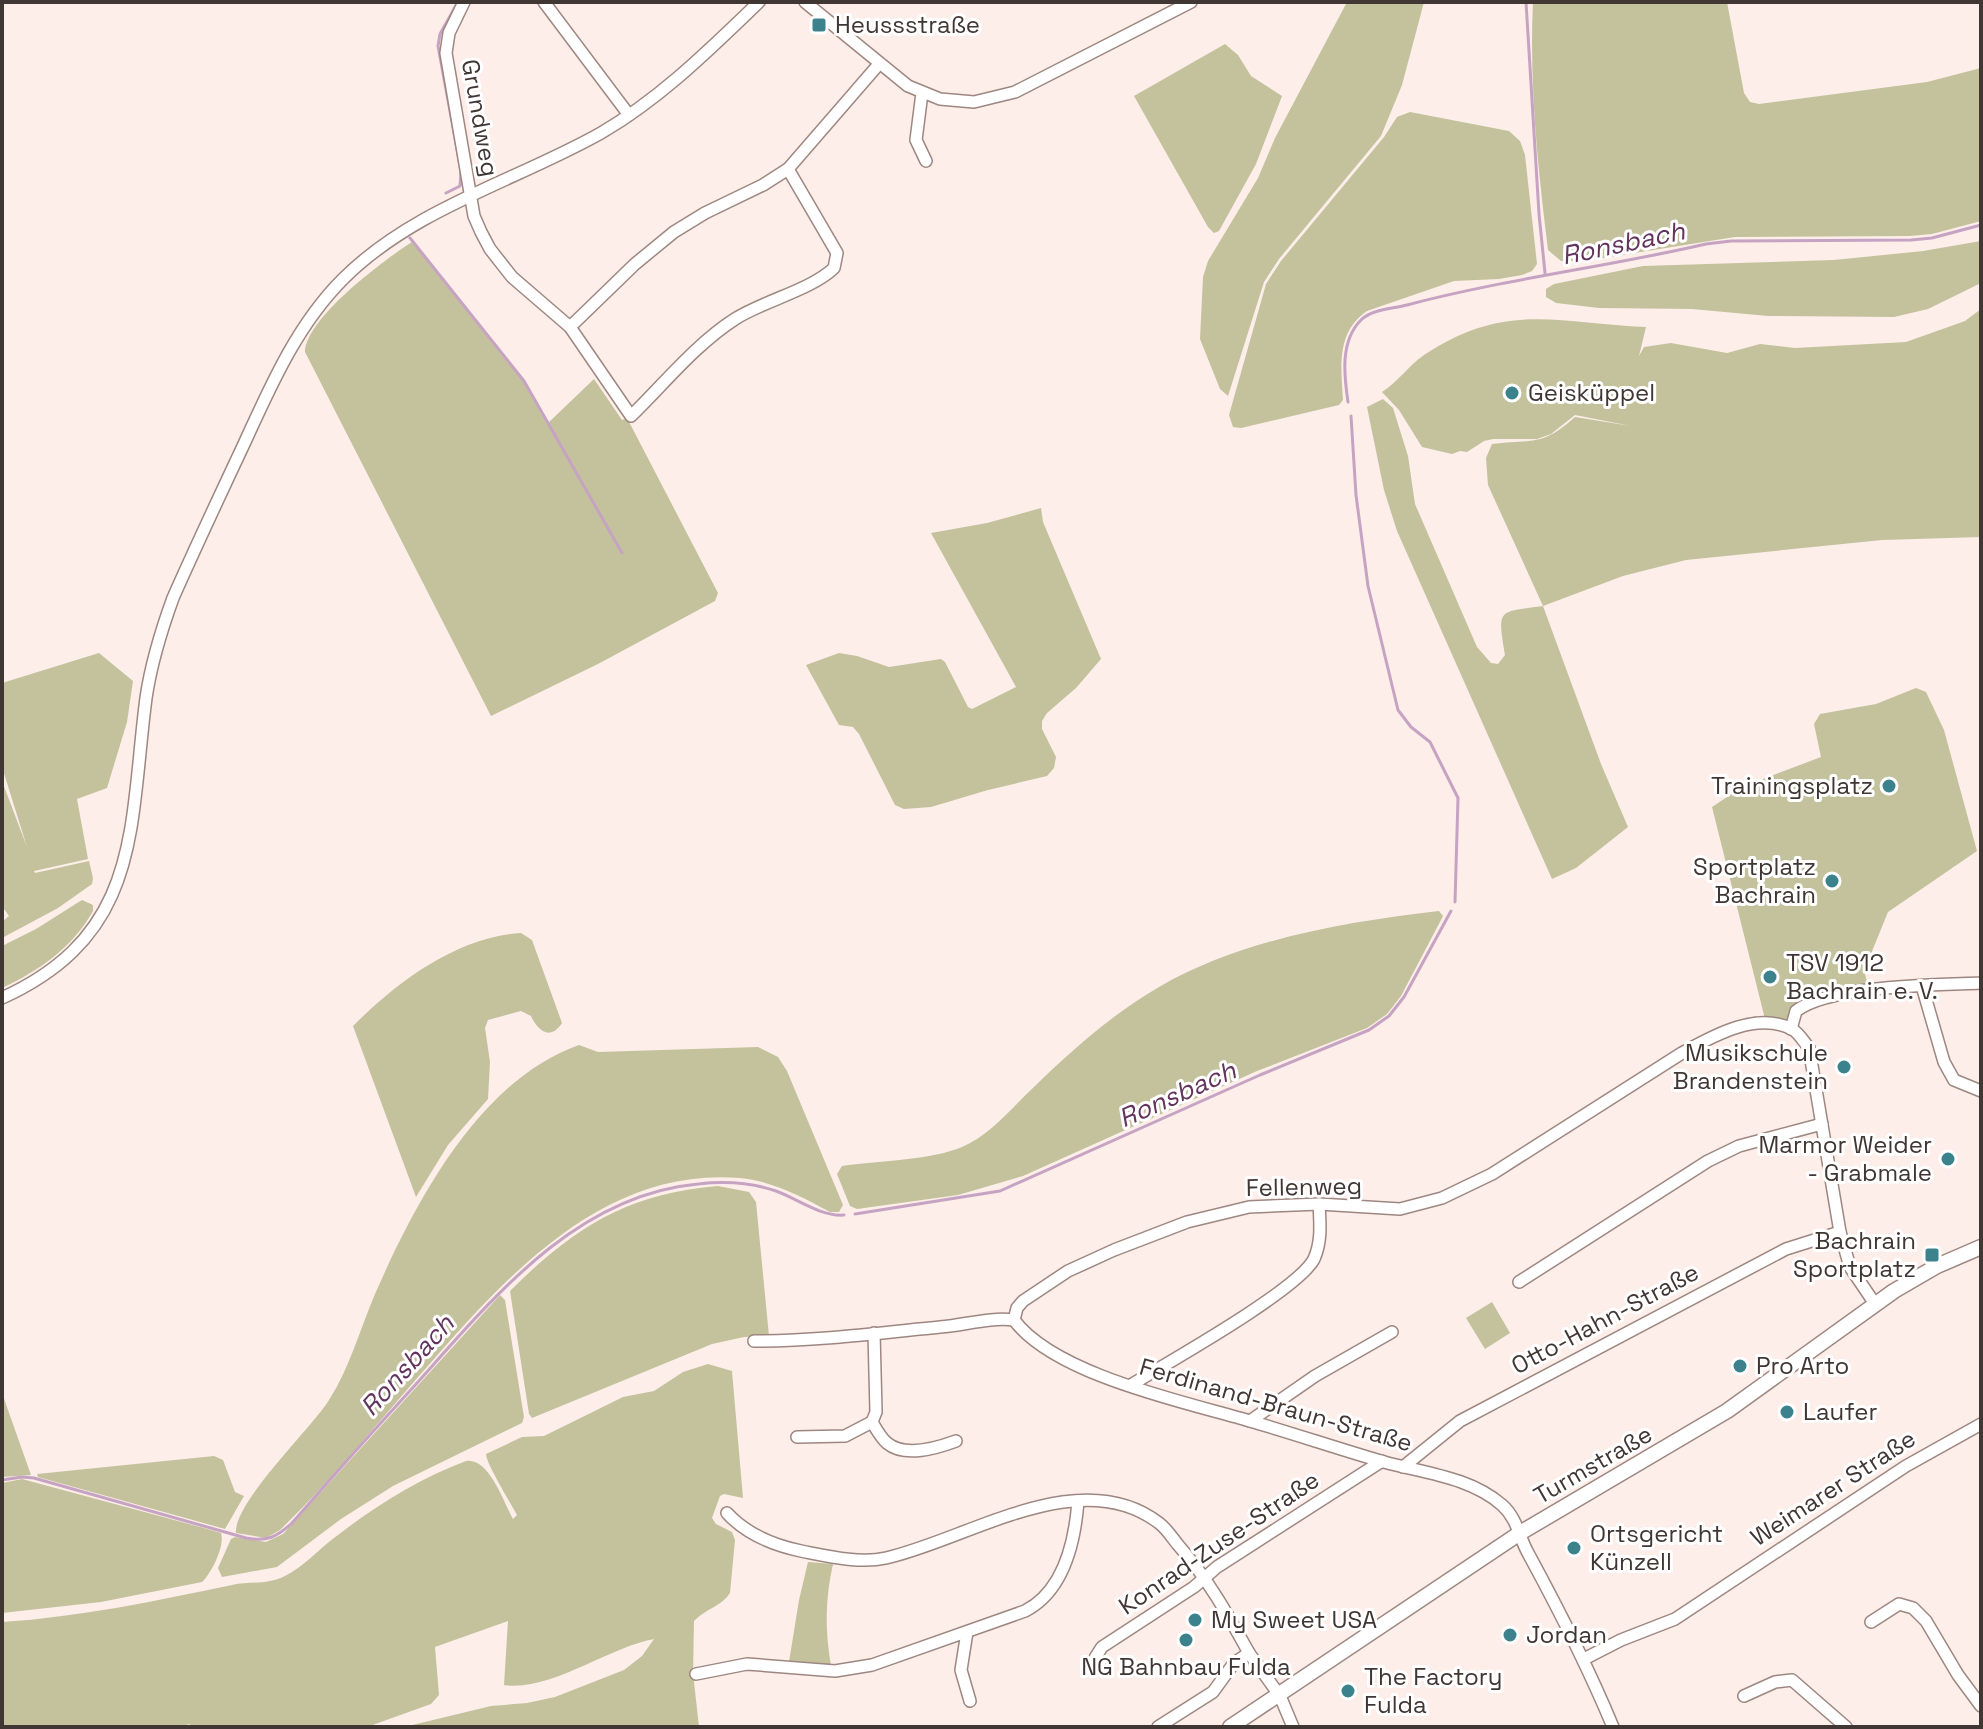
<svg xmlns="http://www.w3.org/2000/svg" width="1983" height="1729" font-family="'Space Grotesk',sans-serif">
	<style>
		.green { fill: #c3c29d }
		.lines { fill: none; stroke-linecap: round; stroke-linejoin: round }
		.stream { stroke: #c6a3c2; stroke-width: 3 }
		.minor-casing { stroke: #9e8780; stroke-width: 14 }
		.major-casing { stroke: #9e8780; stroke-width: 17 }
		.minor { stroke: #fff; stroke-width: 11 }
		.major { stroke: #fff; stroke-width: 14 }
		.poi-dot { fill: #3b828c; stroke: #fff; stroke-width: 3 }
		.labels { text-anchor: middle; stroke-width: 6; stroke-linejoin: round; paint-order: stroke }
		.poi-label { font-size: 24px; fill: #403633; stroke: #fff; text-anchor: start }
		.street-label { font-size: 24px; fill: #403633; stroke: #fff }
		.water-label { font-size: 26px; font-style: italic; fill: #61335d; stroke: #fff }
	</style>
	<rect width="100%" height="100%" fill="#fdeee9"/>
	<g class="green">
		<path d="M 1347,2 L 1424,2 L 1402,85 L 1381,136 L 1279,259 L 1264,282 L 1228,396 L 1220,389 L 1200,339 L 1203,277 L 1208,261 L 1258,178 L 1275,138 Z"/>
		<path d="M 1533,2 L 1727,2 L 1744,93 L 1750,102 L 1759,104 L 1927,82 L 1981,68 L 1981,221 L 1932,234 L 1910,236 L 1735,237 L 1584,261 L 1561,261 L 1548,250 C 1538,169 1529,84 1533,2 Z"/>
		<path d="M 1225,44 L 1238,55 L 1251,76 L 1282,96 L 1256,164 L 1219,231 L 1214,233 L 1208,227 L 1134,96 Z"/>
		<path d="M 1410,112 L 1509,131 L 1520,141 L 1525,155 L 1537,264 L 1532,271 L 1522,275 L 1499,279 L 1454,281 L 1367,311 C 1336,332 1341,367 1343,400 L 1339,405 L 1241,428 L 1233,427 L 1229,415 L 1266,284 L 1281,261 L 1384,137 L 1397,117 Z"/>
		<path d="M 1981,241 L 1981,283 L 1928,309 L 1894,317 L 1768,316 L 1692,309 L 1599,308 L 1556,303 L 1546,297 L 1546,289 L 1554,284 L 1643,266 L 1834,260 L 1923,251 Z"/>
		<path d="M 412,242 L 523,381 L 547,424 L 594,379 L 622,420 L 627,418 L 718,593 L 715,601 L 598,664 L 491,716 L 305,352 C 306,318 384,260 412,242 Z"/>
		<path d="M 1981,309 L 1981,537 L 1882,540 L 1686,560 L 1623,576 L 1543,606 L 1601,764 L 1628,827 L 1576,868 L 1552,879 L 1397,531 L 1384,490 L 1367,407 L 1383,399 L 1393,408 L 1408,456 L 1415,504 L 1477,647 L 1491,663 L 1498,664 L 1505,655 C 1497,608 1498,612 1543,606 L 1488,485 L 1486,458 L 1492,444 C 1532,439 1542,447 1575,417 L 1631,426 L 1575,415 L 1551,434 L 1537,439 L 1493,439 L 1484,441 L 1467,452 L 1460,451 L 1452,454 L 1422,447 L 1399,410 L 1382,392 C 1398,382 1408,366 1424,355 C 1506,301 1556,323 1646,327 L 1639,356 L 1644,347 L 1671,343 L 1727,353 L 1760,344 L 1795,348 L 1906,342 L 1965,321 Z"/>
		<path d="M 1041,508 L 1043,522 L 1101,659 L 1076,688 L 1047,713 L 1042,721 L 1042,729 L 1056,757 L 1054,768 L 1047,776 L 988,790 L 931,807 L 904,809 L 895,805 L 859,734 L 853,727 L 839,725 L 806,665 L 839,653 L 857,656 L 889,667 L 941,659 L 945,662 L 968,707 L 972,709 L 1016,687 L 931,533 L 987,523 Z"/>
		<path d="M 99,653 L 133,681 L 127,722 L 107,788 L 77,799 L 88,859 L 34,871 L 35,873 L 89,861 L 93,878 L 92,884 L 58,908 L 2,938 L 2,922 L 9,916 L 2,906 L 2,781 L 27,847 L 2,767 L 2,683 Z"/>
		<path d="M 1916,688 L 1926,692 L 1944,730 L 1977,851 L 1888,912 L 1864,971 L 1870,991 L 1804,1005 L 1791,1029 L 1766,1023 L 1712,807 L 1742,787 L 1821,757 L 1814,724 L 1820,714 L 1876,704 Z"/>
		<path d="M 82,900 L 93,905 L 93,911 C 73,947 39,971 2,988 L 2,946 L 36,929 Z"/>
		<path d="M 1439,911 L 1443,916 L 1441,920 L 1401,996 L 1387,1014 L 1367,1028 L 1257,1071 L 1023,1176 L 958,1195 L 857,1209 L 850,1206 L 837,1174 L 842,1166 C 876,1161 932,1160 962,1147 C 992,1134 1012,1107 1036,1085 C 1073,1049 1114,1013 1159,987 C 1242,939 1345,922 1439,911 Z"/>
		<path d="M 521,933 L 532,940 L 562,1023 C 550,1041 538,1031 531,1016 L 521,1011 L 488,1020 L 485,1028 L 490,1062 L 488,1099 L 448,1145 L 416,1197 L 353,1026 C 397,982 457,937 521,933 Z"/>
		<path d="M 579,1045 L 598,1052 L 758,1047 L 778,1057 L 787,1071 L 843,1205 L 839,1212 L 830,1212 C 802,1197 772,1181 740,1178 C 608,1167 513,1269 434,1359 C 383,1416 335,1477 280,1530 L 266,1538 L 236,1533 C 233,1503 311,1429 329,1400 C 350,1367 360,1329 375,1294 C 415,1203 479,1080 579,1045 Z"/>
		<path d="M 718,1186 L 749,1192 L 756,1202 L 769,1336 L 744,1337 L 712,1344 L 532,1418 L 529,1414 L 510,1291 C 573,1228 628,1193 718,1186 Z"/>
		<path d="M 500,1295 L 505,1300 L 524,1417 L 522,1423 L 393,1486 L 341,1519 L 277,1567 L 222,1577 L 218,1568 L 231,1539 L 235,1537 L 266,1542 L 283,1534 Z"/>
		<path d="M 1492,1302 L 1510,1333 L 1485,1349 L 1466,1318 Z"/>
		<path d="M 708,1364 L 732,1371 L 743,1498 L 724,1494 L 720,1496 L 712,1518 L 716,1524 L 732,1532 L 735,1540 L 730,1593 C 722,1606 705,1609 694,1621 L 693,1673 L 699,1727 L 404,1727 L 491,1706 L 527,1703 L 555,1697 L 624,1670 L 642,1656 L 654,1639 C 609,1647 550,1692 504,1685 L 508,1621 L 435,1647 L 439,1695 L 431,1704 L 367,1727 L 189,1727 L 190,1724 L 179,1727 L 2,1727 L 2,1622 C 80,1617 155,1601 232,1585 C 250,1581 268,1585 285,1576 C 303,1567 318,1550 334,1538 C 374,1507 418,1479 466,1461 C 489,1457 504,1503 513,1519 L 517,1515 C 510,1502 486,1463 486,1454 L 522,1437 L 544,1436 L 623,1397 L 654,1391 L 683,1372 Z"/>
		<path d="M 2,1393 L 31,1475 L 2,1477 Z"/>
		<path d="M 214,1456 L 223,1460 L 235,1492 L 244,1496 L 225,1529 L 38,1477 L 37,1474 Z"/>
		<path d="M 22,1479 L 204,1528 L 221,1533 C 225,1546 212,1572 202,1582 L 101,1602 L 2,1613 L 2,1483 Z"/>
		<path d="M 808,1562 L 833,1564 C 825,1599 825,1630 831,1666 L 789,1662 L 799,1600 Z"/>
	</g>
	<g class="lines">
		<g class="stream">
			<path d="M 1526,2 L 1539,214 L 1545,273"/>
			<path d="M 446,193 L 460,186 L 461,171 L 438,46 L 440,34 L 458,2"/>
			<path d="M 410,238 L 524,381 L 622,553"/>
			<path d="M 1348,402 C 1344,375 1340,341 1361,320 C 1372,309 1393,309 1407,305 C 1505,279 1607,267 1706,244 L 1731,241 L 1911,240 L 1932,238 L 1981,225"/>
			<path d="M 1351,416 L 1356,495 L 1368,586 L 1398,710 L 1411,727 L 1430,742 L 1458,798 L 1455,902"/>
			<path d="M 855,1214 L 1000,1191 L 1260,1075 L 1369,1030 L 1389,1016 L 1404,997 L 1451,911"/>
			<path d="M 2,1480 L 22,1477 L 34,1478 L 246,1538 C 267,1542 277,1537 292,1523 C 333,1476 375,1429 417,1383 C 493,1298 576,1195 698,1184 C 724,1181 750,1182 776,1191 C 796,1198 821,1217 844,1215"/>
		</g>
		<defs>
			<g id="minor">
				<path d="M 464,2 L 449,33 L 446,53 L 474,216 L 481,232 L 490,249 L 512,277 L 570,327 L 631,416 C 664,384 696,344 735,319 C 763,301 811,290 834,268 L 837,253 L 788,169"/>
				<path d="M 544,2 L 629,115"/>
				<path d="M 805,2 L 908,86 L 940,99 L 974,102 L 1015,92 L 1191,2"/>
				<path d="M 922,93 L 916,140 L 926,161"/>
				<path d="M 570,327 L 635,264 L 674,232 L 705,213 L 763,185 L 788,169 L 879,64"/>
				<path d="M 1922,986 L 1944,1062 L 1954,1080 L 1981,1091"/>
				<path d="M 2,998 C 142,934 129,829 146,698 C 151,664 161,631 173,598 C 196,546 220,495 244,444 C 271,385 297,325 343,279 C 414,208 516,181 601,133 C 661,98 709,50 759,2"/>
				<path d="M 1791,1029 L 1796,1011 C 1829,985 1937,985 1981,983"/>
				<path d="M 1519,1282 L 1708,1161 L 1739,1146 L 1822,1124"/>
				<path d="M 1014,1320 L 1017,1308 L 1023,1301 L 1068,1271 L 1114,1250 L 1187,1222 L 1249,1207 L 1319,1204 L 1400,1209 L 1442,1198 L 1492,1174 L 1682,1053 C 1713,1036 1756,1011 1792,1029 C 1799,1033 1804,1042 1809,1048 L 1840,1232 L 1850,1267 L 1875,1304"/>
				<path d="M 1014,1320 C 1055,1375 1185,1402 1250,1421 C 1295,1434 1339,1449 1384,1462 C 1424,1473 1470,1477 1502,1505 C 1517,1518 1519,1537 1528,1553 C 1559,1610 1588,1667 1613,1727"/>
				<path d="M 874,1333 L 876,1412 L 872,1422 C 876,1429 881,1438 887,1443 C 905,1458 937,1448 956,1441"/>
				<path d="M 754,1341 C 816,1341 879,1333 940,1327 C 966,1325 989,1317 1014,1320"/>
				<path d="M 1131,1385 C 1167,1363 1298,1290 1314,1259 C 1322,1241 1320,1223 1319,1204"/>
				<path d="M 1250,1421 L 1315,1376 L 1392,1332"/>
				<path d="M 797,1437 L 845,1436 L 872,1422"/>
				<path d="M 1403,1467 L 1460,1421 L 1786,1249 L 1840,1232"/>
				<path d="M 727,1513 C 746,1534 773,1545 801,1551 C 827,1556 860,1564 886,1558 C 967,1540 1080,1462 1159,1523 C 1167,1529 1173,1539 1179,1546 C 1208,1579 1228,1615 1249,1653"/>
				<path d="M 1871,1622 L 1899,1604 L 1913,1608 L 1926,1621 L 1958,1675 L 1981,1706"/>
				<path d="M 967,1632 L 961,1670 L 970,1701"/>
				<path d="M 1584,1659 L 1621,1640 L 1675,1619 L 1906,1466 L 1981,1424"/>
				<path d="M 1102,1668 L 1095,1658 L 1102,1647 L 1194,1587 L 1217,1567 L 1382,1461"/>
				<path d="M 696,1674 L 747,1664 L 835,1671 L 872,1665 L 1025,1611 C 1064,1591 1075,1541 1078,1501"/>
				<path d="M 1744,1696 L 1775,1682 L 1792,1680 L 1846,1727"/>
				<path d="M 1158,1727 L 1213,1692 L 1234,1663 L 1249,1653 L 1280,1696 L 1293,1727"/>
			</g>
			<path id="major" d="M 1230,1727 L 1520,1533 L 1727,1411 L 1894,1291 L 1937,1266 L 1981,1247"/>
		</defs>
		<use href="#minor" class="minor-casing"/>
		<use href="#major" class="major-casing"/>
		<use href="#minor" class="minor"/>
		<use href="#major" class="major"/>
	</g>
	<g class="poi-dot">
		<rect x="811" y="17" width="16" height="16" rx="4"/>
		<circle cx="1512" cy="393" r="8"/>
		<circle cx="1889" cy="786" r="8"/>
		<circle cx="1832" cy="881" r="8"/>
		<circle cx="1770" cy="977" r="8"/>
		<circle cx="1844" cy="1067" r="8"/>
		<circle cx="1948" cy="1159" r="8"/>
		<rect x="1924" y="1247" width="16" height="16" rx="4"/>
		<circle cx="1740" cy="1366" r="8"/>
		<circle cx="1787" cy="1412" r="8"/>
		<circle cx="1574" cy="1548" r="8"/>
		<circle cx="1195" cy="1620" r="8"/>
		<circle cx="1510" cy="1635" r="8"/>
		<circle cx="1186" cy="1640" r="8"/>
		<circle cx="1348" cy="1691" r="8"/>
	</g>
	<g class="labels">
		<g class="poi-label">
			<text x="835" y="33">Heussstraße</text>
			<text x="1528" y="401">Geisküppel</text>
			<text x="1873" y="794" text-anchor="end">Trainingsplatz</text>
			<text x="1816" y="875" text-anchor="end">Sportplatz<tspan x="1816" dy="28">Bachrain</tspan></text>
			<text x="1786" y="971">TSV 1912<tspan x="1786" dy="28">Bachrain e. V.</tspan></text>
			<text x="1828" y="1061" text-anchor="end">Musikschule<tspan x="1828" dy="28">Brandenstein</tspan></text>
			<text x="1932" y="1153" text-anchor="end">Marmor Weider<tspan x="1932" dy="28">- Grabmale</tspan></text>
			<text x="1916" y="1249" text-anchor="end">Bachrain<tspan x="1916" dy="28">Sportplatz</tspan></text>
			<text x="1756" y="1374">Pro Arto</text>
			<text x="1803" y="1420">Laufer</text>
			<text x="1590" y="1542">Ortsgericht<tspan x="1590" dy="28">Künzell</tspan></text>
			<text x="1211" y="1628">My Sweet USA</text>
			<text x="1526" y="1643">Jordan</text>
			<text x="1186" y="1675" text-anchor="middle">NG Bahnbau Fulda</text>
			<text x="1364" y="1685">The Factory<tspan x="1364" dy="28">Fulda</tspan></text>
		</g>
		<g class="street-label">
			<text transform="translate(480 118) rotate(80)" y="8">Grundweg</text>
			<text transform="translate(1304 1187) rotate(-1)" y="8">Fellenweg</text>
			<text transform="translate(1605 1319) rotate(-28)" y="8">Otto-Hahn-Straße</text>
			<text transform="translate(1276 1405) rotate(16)" y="8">Ferdinand-Braun-Straße</text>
			<text transform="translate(1593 1465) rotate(-30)" y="8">Turmstraße</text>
			<text transform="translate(1833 1488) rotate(-33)" y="8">Weimarer Straße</text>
			<text transform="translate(1219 1543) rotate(-34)" y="8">Konrad-Zuse-Straße</text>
		</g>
		<g class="water-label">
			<text transform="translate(1623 243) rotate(-12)" y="9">Ronsbach</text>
			<text transform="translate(1177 1094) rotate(-24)" y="9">Ronsbach</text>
			<text transform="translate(407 1365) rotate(-48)" y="9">Ronsbach</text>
		</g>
	</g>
	<rect width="1983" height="1729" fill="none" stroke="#403633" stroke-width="8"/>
</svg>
